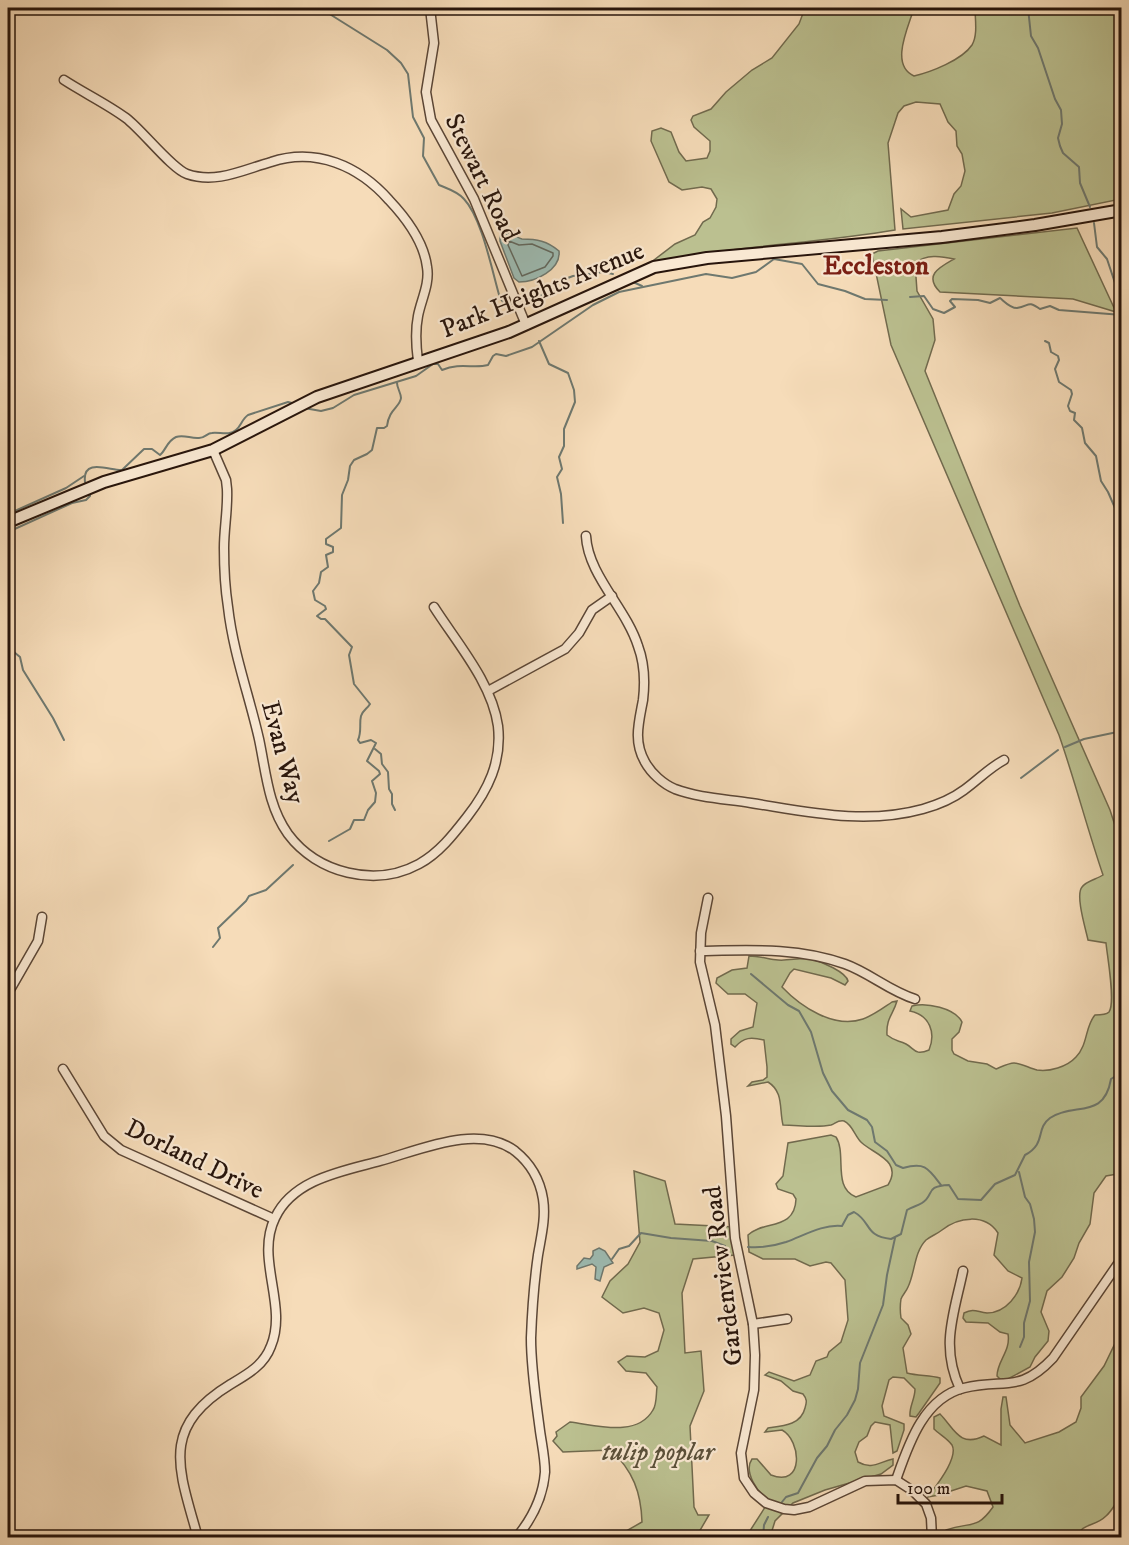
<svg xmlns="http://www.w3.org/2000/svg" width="1129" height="1545" font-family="'IM FELL DW Pica',serif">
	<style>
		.green { fill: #bbc090; stroke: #716a4e; stroke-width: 1.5 }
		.water { fill: #9dbbb2; stroke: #6e786f; stroke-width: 1.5 }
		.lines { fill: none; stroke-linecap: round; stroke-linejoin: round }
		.shore { stroke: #62685e; stroke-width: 1.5 }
		.stream { stroke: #6e786f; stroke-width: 2 }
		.minor-casing { stroke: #5b4636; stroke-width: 11 }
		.secondary-casing { stroke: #27140b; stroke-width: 14 }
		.minor { stroke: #f9e8d2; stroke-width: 8 }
		.secondary { stroke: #f9e8d2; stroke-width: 10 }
		.labels { text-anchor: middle; stroke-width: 4.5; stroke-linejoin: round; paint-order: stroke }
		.street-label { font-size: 26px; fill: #27140b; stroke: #f9e8d2 }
		.park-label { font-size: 26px; font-style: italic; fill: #5b503a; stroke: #f9e8d2 }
		.neighbourhood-label { font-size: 27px; font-weight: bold; fill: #7a1f14; stroke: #f9e8d2 }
	</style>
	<rect width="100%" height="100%" fill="#f6dcb9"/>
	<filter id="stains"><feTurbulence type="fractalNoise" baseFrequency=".00333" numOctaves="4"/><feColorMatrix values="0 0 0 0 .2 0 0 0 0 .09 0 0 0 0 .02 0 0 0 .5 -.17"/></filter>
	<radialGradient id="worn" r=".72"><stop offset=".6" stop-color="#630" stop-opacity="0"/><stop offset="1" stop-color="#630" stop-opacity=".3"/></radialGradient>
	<g class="green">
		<path d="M 805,8 L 914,8 C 909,26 889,65 914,76 C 931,72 962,60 972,45 C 978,35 975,19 975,8 L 1121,8 L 1121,199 L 1052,213 L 903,229 L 901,209 L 911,217 L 948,210 L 954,194 L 961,186 L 965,171 L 962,154 L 957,146 L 956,131 L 948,122 L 940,104 L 916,102 L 904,106 L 898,113 L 888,143 L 895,230 C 813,244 730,246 650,263 L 675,244 L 695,235 L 703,222 L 710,218 L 716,207 L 717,199 L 711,189 L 702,187 L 682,190 L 669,182 L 651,141 L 652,131 L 661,128 L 671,132 L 679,152 L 686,161 L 707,158 L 710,151 L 710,141 L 694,127 L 691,120 L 693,116 L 711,109 L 726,92 L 752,70 L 772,58 L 799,24 Z"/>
		<path d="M 1077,228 L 1116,312 L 1073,299 L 940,292 C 923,275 940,267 954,259 C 941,256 926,254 915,263 L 917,291 L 933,319 L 935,340 L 925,371 L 1020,606 L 1110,810 L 1121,844 L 1121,1176 L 1117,1174 L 1106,1176 L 1094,1193 L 1090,1224 L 1079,1243 L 1074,1258 L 1062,1277 L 1047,1291 L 1041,1312 L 1049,1331 L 1048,1341 L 1035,1357 L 1030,1367 L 1006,1380 L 1001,1380 L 997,1376 C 997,1361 1011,1351 1008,1334 L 1000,1332 L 988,1323 L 966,1322 L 963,1318 L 964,1313 C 974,1308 977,1312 987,1313 C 1006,1313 1020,1294 1022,1278 L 1008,1271 L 994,1255 L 998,1233 C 985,1213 958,1217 942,1230 C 937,1234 931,1236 926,1240 C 914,1252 915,1273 908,1287 C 906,1292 903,1294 901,1299 C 900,1305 900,1311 901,1318 L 908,1325 L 911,1334 L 903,1348 L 907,1373 C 918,1376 930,1375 940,1378 L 940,1383 L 919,1413 L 916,1417 L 910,1416 C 909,1407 915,1399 915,1389 L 904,1378 L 893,1377 L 889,1380 L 882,1406 L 884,1416 L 904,1424 L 904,1430 L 897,1451 L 893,1453 L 890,1425 L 875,1422 L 871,1426 L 867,1436 L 859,1442 L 855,1452 L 858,1462 C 872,1470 879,1462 893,1459 L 893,1465 L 881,1474 L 825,1490 L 793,1503 L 775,1521 L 770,1537 L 746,1537 L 769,1501 C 758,1493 743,1472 752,1459 L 757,1459 L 771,1475 C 805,1488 801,1440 782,1430 L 765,1432 L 768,1428 C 783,1426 801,1425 805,1408 C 807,1402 807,1399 803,1394 L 793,1391 L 781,1381 L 765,1375 L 769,1372 L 794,1381 L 810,1375 L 816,1361 L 827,1357 L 829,1352 L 841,1342 L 848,1320 L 845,1280 L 831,1263 L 826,1262 L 810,1266 L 795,1259 L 763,1259 L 749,1252 L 748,1235 C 763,1220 795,1231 796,1199 L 793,1194 L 778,1189 L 776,1184 L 783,1176 L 788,1143 L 831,1135 L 836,1137 C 847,1154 832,1188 856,1197 L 888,1185 C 903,1161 874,1154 862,1143 C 855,1137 853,1125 844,1121 C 838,1120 836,1123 831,1125 C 816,1128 798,1125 783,1125 C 779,1109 784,1092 768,1082 L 748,1086 L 752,1082 L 763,1080 L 767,1077 L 767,1067 L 764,1040 C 751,1037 744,1037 735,1047 L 731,1044 L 731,1039 L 740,1031 L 753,1027 L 757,1003 L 745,994 L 728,994 L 716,983 L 717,978 L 732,970 L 747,968 L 749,956 C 760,956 768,959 778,960 C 789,961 801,957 812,959 C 822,962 846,972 848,981 L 845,985 L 831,978 L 794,969 L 790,973 L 782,987 C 801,1007 834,1029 863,1019 C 874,1015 883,1008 892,1002 L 897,1001 C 893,1015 886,1018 887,1035 C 896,1042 898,1040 906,1044 C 915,1049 915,1056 929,1050 C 936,1033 930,1015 910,1011 L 912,1006 C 926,1002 955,1008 962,1022 L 959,1032 L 952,1039 L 952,1050 L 954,1054 L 968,1061 L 987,1064 L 996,1069 C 1001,1067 1009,1063 1014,1063 C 1021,1063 1029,1068 1037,1070 C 1049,1072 1067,1067 1076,1057 C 1088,1045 1085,1026 1095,1015 C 1099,1015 1106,1015 1109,1012 C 1116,1003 1107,955 1106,943 L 1088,940 C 1086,930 1075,895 1082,887 C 1086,881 1097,879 1103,875 C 1087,828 1075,781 1059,735 L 891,345 L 872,254 L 878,251 Z"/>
		<path d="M 634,1171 L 665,1181 L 675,1224 L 734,1227 L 735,1255 L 693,1259 L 682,1293 L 685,1353 L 701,1351 L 704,1391 L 690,1426 L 694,1507 L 698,1515 L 709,1515 L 699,1532 L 702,1537 L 600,1537 L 604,1533 L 621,1534 L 642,1522 C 641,1492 633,1471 611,1450 L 563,1452 L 553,1441 L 557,1436 L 556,1432 L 570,1422 C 596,1425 637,1438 653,1410 C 657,1404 656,1394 657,1387 L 646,1373 L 626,1371 L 618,1362 L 627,1356 L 645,1357 L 658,1351 L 664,1330 L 659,1313 L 644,1308 L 623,1313 L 602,1297 L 610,1281 L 628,1264 L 640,1242 Z"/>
		<path d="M 1121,1331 L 1121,1496 C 1116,1502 1112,1511 1106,1516 C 1095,1527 1084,1522 1075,1537 L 943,1537 L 946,1530 C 971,1521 976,1531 993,1507 L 987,1491 L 966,1486 L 939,1495 L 928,1497 C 935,1487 959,1458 952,1445 C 948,1439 939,1434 934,1429 L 934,1417 L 940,1414 C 954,1428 959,1448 984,1436 L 1001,1445 L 1001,1409 L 1003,1397 L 1006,1397 L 1010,1425 L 1025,1443 L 1059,1432 L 1076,1422 L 1081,1408 L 1081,1397 L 1104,1366 Z"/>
	</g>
	<g class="water">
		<path d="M 508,233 C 513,234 518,238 522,239 C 537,239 547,241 559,251 C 561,270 535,282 519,282 L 514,278 L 500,241 L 500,236 Z"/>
		<path d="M 599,1248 L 605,1251 L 613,1263 L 604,1267 L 600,1281 L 595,1279 L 596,1267 L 592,1264 L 577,1269 L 577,1266 L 584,1258 L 590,1259 L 593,1255 L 593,1251 Z"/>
	</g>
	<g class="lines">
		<path class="shore" d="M 509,241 L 519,245 L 532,244 L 553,253 L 553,256 L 545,267 L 522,276 L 508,245 Z"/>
		<g class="stream">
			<path d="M 320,8 L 387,50 L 401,63 L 408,74 L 413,117 L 424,138 L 423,156 L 439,185 C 448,189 457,191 464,199 C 482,218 492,271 500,298 L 503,302 L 512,304"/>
			<path d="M 1028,8 L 1031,36 L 1038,48 L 1055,99 L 1061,110 L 1062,124 L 1058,138 L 1060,146 L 1063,153 L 1079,167 L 1080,183 L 1090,207"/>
			<path d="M 1094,223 L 1097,247 L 1107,259 L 1117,289 L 1118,307 L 1122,315"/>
			<path d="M 633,282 L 642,286"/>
			<path d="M 910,297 L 924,296 L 933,309 L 944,313 L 955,307 L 950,301 L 952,299 L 978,300 L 990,303 L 1000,298 C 1005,302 1010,308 1017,308 C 1030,306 1027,300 1040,309 L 1050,306 L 1059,310 L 1122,315"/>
			<path d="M 527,300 L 551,292 L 560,281 L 573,276 L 603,272 L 613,274"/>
			<path d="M 539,341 L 549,364 L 568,373 L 574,390 L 575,402 L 564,429 L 564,446 L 559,457 L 562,469 L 557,477 L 561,494 L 563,523"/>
			<path d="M 1045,341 L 1049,343 L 1051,352 L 1058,356 L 1059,360 L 1055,369 L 1059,382 L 1071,390 L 1072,394 L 1068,406 L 1070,411 L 1075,413 L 1074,420 L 1082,428 L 1085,443 L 1096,456 L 1101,481 L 1108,492 L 1122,524"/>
			<path d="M 304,408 L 321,411 L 333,408 L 354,395 L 416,376 L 433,364 L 438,364 L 442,370 C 461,362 473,369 488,365 L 493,356 L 496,354 L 506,356 L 532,347 L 593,305 L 619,292 L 706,274 L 732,278 L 756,272 L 774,259 L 802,264 L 818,284 L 845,291 L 865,299 L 887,300"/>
			<path d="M 85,482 C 82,457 111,471 122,470 L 144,449 L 152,449 L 160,455 C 166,450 167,441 176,437 C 184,434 191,439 199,438 C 205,438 207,433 212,433 C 220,432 229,436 236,430 C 241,426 242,419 248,415 L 288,402 L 292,403"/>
			<path d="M 8,514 L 66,488 L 84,476"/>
			<path d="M 8,532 L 72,503 L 86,500 L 90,496 L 90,493"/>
			<path d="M 8,647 L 20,657 L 23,670 L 53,718 L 64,740"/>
			<path d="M 1065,747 L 1084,739 L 1122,731"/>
			<path d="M 375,749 L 381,754 L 382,764 L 388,772 L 389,789 L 392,794 L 392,804 L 395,810"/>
			<path d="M 1021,778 L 1058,750"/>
			<path d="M 329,841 L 350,829 L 354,820 L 364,820 L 368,810 L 375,802 L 376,793 L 372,781 L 380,774 L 379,771 L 367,761 L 376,743 L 371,740 L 360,743 L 358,740 C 362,731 359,724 361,716 C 363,710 367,709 370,704 L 354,684 L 349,655 L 352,647 L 325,619 L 321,619 L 317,616 L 326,609 L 325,606 L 315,600 L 313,591 L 319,583 L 321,572 L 328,567 L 326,555 L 333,552 L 333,547 L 326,544 L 326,539 L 341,528 L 342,495 L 348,480 L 350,466 L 354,460 L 367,454 L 372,450 L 377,428 L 384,428 L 387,426 C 389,409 400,407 401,398 C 401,393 397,388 397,383"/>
			<path d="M 213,947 L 220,938 L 218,928 L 246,901 L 249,896 L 266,890 L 293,865"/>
			<path d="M 751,974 L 788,1005 L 799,1011 L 811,1032 L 823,1073 L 832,1091 L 848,1110 L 867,1120 L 872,1127 L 875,1142 L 887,1151 L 896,1165 L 903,1168 C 925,1162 928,1168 941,1185"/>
			<path d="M 1019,1172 L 1025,1197 L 1030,1204 L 1034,1219 L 1035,1232 L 1029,1262 L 1030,1301 L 1024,1323 L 1024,1337 L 1020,1347"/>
			<path d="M 748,1247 C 760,1248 774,1246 786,1242 C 805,1235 823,1224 842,1226 L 848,1215 L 854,1212 C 872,1222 864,1236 891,1239 L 901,1234 L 907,1210 C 912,1207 917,1206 922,1203 C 935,1195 924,1186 949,1185 L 958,1199 L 981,1200 L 995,1184 L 1015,1175 L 1025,1155 C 1047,1143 1035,1129 1050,1118 C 1074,1102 1104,1120 1111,1079 L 1122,1072"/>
			<path d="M 612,1259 L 619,1249 L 629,1246 L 641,1233 L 671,1238 L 712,1241 L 725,1246"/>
			<path d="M 782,1502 L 786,1497 L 798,1493 L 817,1458 L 827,1446 L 835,1430 L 847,1415 L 855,1400 L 858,1389 L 860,1363 L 883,1305 L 887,1275 L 895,1238"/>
			<path d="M 763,1538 L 764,1525 L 768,1517"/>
		</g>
		<defs>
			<g id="minor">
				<path d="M 430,8 L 434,43 L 426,92 L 431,120 L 474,199 L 526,325"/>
				<path d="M 64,80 C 84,93 107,104 126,118 C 142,130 172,169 187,174 C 216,184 243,170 271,162 C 316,147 359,166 389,200 C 406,218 424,242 427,267 C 430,284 421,300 418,316 C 415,331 416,346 418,361"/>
				<path d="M 213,450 L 226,480 L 227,489 C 228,509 224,528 224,548 C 224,567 225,588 228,607 C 233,652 249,695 259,739 C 266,772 268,806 288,834 C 317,873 375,888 419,864 C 439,853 453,835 467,817 C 488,790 502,762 498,726 C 492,683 457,643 434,607"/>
				<path d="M 586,536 C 588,575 626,608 638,646 C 644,662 645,683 643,700 C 639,722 633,741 645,762 C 651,773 663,784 675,789 C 699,798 726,799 751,803 C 809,812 865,825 923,809 C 937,805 952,799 964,790 C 978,780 989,768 1004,760"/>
				<path d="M 488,691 L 565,649 L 579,633 L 592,610 L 612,596"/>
				<path d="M 708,898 L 701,933 L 700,962 L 715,1025 L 726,1116 L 735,1238 L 753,1324 L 755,1355 L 754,1390 L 741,1453 L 744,1478 L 754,1493 L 766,1503 L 784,1509 L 794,1510 L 809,1507 L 865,1481 L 896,1480 L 913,1491 L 926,1504 L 931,1518 L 932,1538"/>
				<path d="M 700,951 C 749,950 798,947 845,964 C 870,973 889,991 915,999"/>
				<path d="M 8,990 L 11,988 L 38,941 L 42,917"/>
				<path d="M 63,1069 L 104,1136 L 121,1150 L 274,1219"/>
				<path d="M 753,1324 L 787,1319"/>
				<path d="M 960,1389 C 940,1346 954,1314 963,1271"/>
				<path d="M 896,1480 C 908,1446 923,1398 964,1388 C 1005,1378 1019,1394 1053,1358 L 1122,1258"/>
				<path d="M 198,1538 C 179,1469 159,1428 231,1384 C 248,1374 264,1365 271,1346 C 288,1305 255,1259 275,1218 C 293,1179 343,1171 380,1161 C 420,1150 478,1123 515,1151 C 530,1163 540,1180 543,1199 C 546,1218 541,1237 538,1255 C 534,1283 532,1311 531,1338 C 531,1369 536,1400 540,1431 C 542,1445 545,1459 545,1472 C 543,1497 532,1519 516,1538"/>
			</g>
			<path id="secondary" d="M 8,522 L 104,482 L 213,450 L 317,397 L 509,332 L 654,267 L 707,258 L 942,237 L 1035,225 L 1122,210"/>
		</defs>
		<use href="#minor" class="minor-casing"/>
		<use href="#secondary" class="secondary-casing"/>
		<use href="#minor" class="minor"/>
		<use href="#secondary" class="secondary"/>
	</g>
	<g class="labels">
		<g class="street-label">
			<text transform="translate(483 177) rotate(64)" y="9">Stewart Road</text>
			<text transform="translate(542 289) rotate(-22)" y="9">Park Heights Avenue</text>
			<text transform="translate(284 752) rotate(75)" y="9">Evan Way</text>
			<text transform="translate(195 1158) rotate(26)" y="9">Dorland Drive</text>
			<text transform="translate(722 1276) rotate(-97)" y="9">Gardenview Road</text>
		</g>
		<g class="park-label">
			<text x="658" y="1460">tulip poplar</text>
		</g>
		<g class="neighbourhood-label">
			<text x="876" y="274">Eccleston</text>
		</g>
	</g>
	<rect width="1129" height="1545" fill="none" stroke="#f6dcb9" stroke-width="30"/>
	<rect x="9" y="9" width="1111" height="1527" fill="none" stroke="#27140b" stroke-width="3"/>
	<rect x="15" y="15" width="1099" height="1515" fill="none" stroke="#27140b" stroke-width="1.5"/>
	<path d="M898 1494v9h104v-9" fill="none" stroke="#27140b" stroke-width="3"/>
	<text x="907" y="1494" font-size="18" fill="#27140b" stroke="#f9e8d2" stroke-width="4.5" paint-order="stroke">100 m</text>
	<rect width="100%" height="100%" filter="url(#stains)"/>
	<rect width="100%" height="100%" fill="url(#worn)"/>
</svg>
